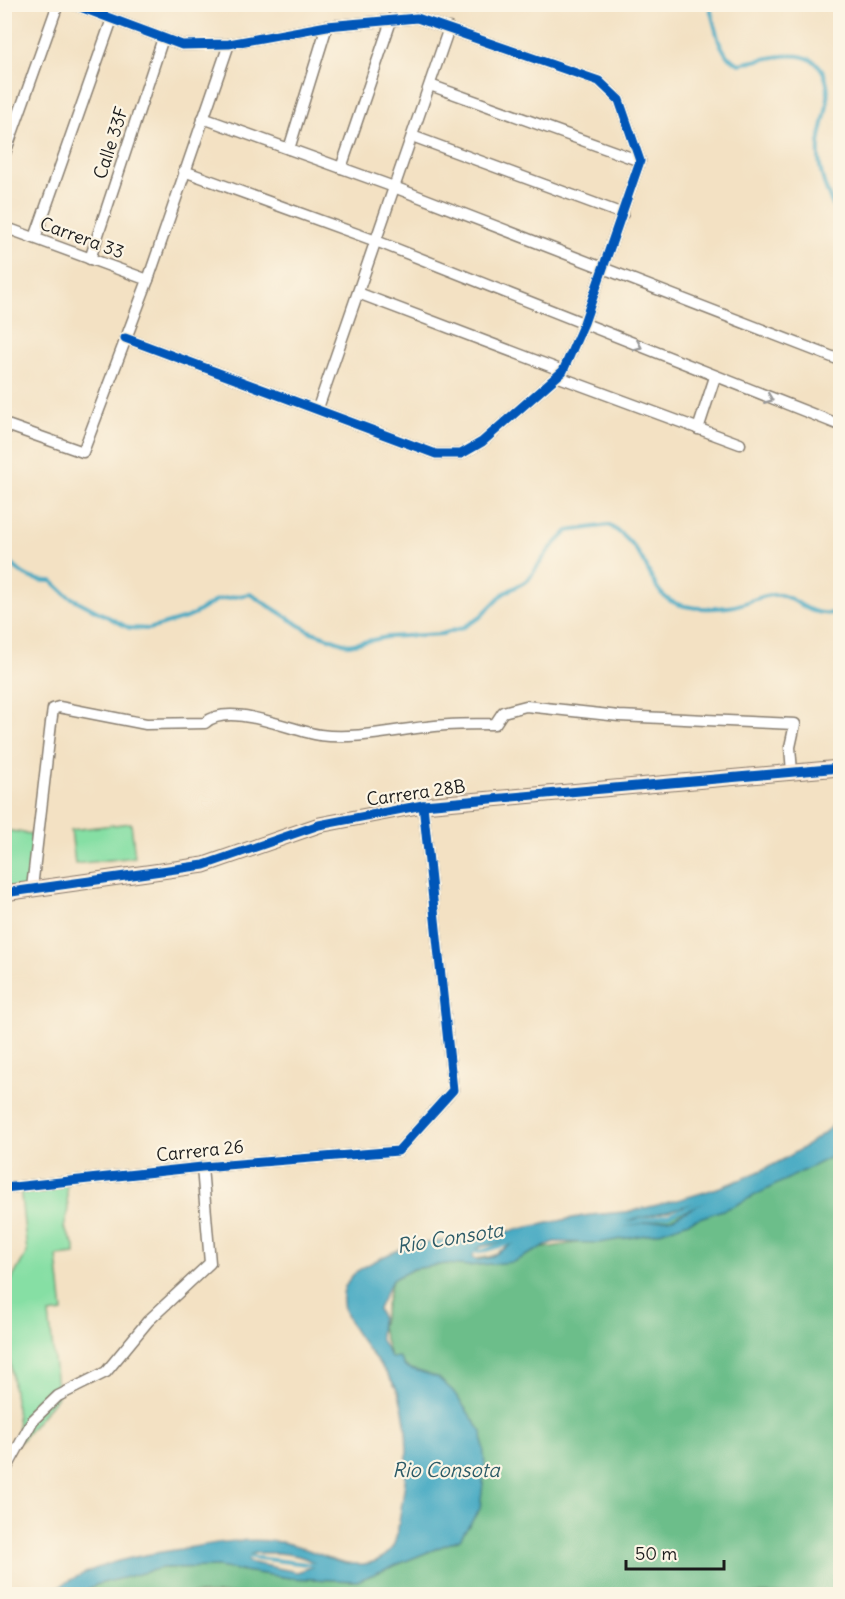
<svg xmlns="http://www.w3.org/2000/svg" width="845" height="1599" font-family="Delius,sans-serif">
	<style>
		.green { fill: #86dfa4; stroke: #517e60; stroke-width: 1.5 }
		.forest { fill: #6cbe8a; stroke: #446d53; stroke-width: 1.5 }
		.water { fill: #42a8c2; stroke: #2f626f; stroke-width: 1.5; fill-rule: evenodd }
		.lines { fill: none; stroke-linecap: round; stroke-linejoin: round }
		.stream { stroke: #42a8c2; stroke-width: 4 }
		.street-casing { stroke: #887e70; stroke-width: 13 }
		.secondary-casing { stroke: #887e70; stroke-width: 17 }
		.street { stroke: #fff; stroke-width: 10 }
		.secondary { stroke: #fde4d0; stroke-width: 15 }
		.cycleway-casing { stroke: #fcf5e5; stroke-width: 13 }
		.cycleway { stroke: #0057b8; stroke-width: 9 }
		.oneway { stroke: #999 }
		.labels { text-anchor: middle; stroke-width: 4.5; stroke-linejoin: round; paint-order: stroke }
		.street-label { font-size: 18px; fill: #1c1c1c; stroke: #fcf5e5 }
		.water-label { font-size: 20px; font-style: italic; fill: #2d5b67; stroke: #fcf5e5 }
	</style>
	<rect width="100%" height="100%" fill="#fcf5e5"/>
	<filter id="ink" filterUnits="userSpaceOnUse"><feTurbulence type="fractalNoise" baseFrequency=".0167" numOctaves="2"/><feDisplacementMap in="SourceGraphic" scale="12" xChannelSelector="R" yChannelSelector="G"/><feConvolveMatrix kernelMatrix="1 2 1 2 8 2 1 2 1" color-interpolation-filters="sRGB"/></filter>
	<filter id="wash" filterUnits="userSpaceOnUse"><feTurbulence type="fractalNoise" baseFrequency=".008" numOctaves="4" result="noise"/><feDisplacementMap in="SourceGraphic" scale="24" xChannelSelector="R" yChannelSelector="G"/><feGaussianBlur stdDeviation="1.35" result="paint"/><feColorMatrix in="noise" values="0 0 0 0 0 0 0 0 0 0 0 0 0 0 0 0 0 1.4 0 .05"/><feComposite in="paint" operator="in"/></filter>
	<g filter="url(#wash)">
		<rect width="100%" height="100%" fill="#f3e1c3"/>
		<g class="green">
			<path d="M 131,823 L 135,857 L 75,864 L 71,830 Z"/>
			<path d="M 4,830 L 38,835 L 32,888 L 5,893 Z"/>
			<path d="M 66,1182 L 68,1209 L 64,1228 L 75,1246 L 75,1254 L 57,1256 L 63,1312 L 49,1314 L 58,1396 L 20,1442 L 5,1319 L 8,1318 L 6,1290 L 27,1252 L 20,1187 Z"/>
		</g>
		<path class="forest" d="M 840,1104 L 840,1594 L 68,1594 L 133,1573 L 162,1568 L 217,1567 L 290,1578 L 357,1581 L 460,1539 L 453,1391 L 391,1359 L 381,1327 L 392,1280 L 413,1269 L 576,1243 L 778,1183 L 829,1158 Z"/>
		<path class="water" d="M 840,1119 L 840,1147 L 829,1158 L 734,1206 L 657,1233 L 599,1243 L 554,1242 L 513,1262 L 468,1266 L 446,1264 L 413,1269 L 392,1280 L 378,1309 L 381,1317 L 380,1338 L 391,1358 L 399,1357 L 405,1367 L 437,1377 L 453,1391 L 482,1432 L 485,1466 L 480,1509 L 460,1539 L 357,1581 L 290,1578 L 217,1567 L 162,1568 L 95,1585 L 79,1594 L 48,1594 C 89,1564 133,1556 181,1549 C 214,1543 248,1537 281,1542 C 312,1546 347,1575 378,1560 C 397,1551 397,1534 400,1515 C 407,1476 411,1437 400,1398 C 390,1362 317,1314 352,1276 C 358,1269 369,1264 377,1260 C 417,1238 443,1243 485,1236 C 516,1230 547,1223 578,1217 C 595,1213 614,1214 631,1211 C 705,1195 783,1172 840,1119 ZM 708,1200 L 673,1218 L 625,1226 L 627,1222 ZM 517,1241 L 489,1258 L 478,1260 L 473,1257 L 474,1251 L 483,1246 ZM 256,1553 C 277,1553 300,1552 317,1565 L 297,1572 L 249,1562 L 246,1556 Z"/>
		<g class="lines">
			<g class="stream">
				<path d="M 709,4 L 719,42 L 727,56 L 739,64 C 776,57 827,39 828,95 C 828,111 820,129 819,145 C 817,172 828,196 840,220"/>
				<path d="M 4,555 C 18,572 29,582 52,581 L 68,596 L 129,628 L 149,629 L 189,617 L 217,600 L 250,594 L 309,631 L 349,645 L 387,637 L 442,634 L 462,628 L 479,618 L 503,594 L 528,580 L 549,550 L 568,531 L 609,525 C 672,565 630,617 728,607 C 743,606 757,596 772,595 C 797,592 803,620 840,612"/>
				<path d="M 622,1225 L 668,1215 L 712,1198"/>
				<path d="M 469,1252 L 483,1251 L 522,1239"/>
				<path d="M 241,1556 L 323,1566"/>
			</g>
		</g>
	</g>
	<g filter="url(#ink)">
		<g class="lines">
			<defs>
				<g id="street">
					<path d="M 72,4 L 182,45 L 229,44 L 327,26 L 417,18 L 599,81 L 619,100 L 640,161 L 584,323 L 563,371 L 482,442 L 461,454 L 436,454 L 125,338"/>
					<path d="M 430,85 L 640,161"/>
					<path d="M 203,118 L 394,187 L 840,360"/>
					<path d="M 412,136 L 623,214"/>
					<path d="M 289,149 L 327,26"/>
					<path d="M 4,156 L 58,4"/>
					<path d="M 341,168 L 392,18"/>
					<path d="M 184,171 L 376,241 L 840,425"/>
					<path d="M 4,227 L 148,280"/>
					<path d="M 35,238 L 112,19"/>
					<path d="M 90,259 L 163,38"/>
					<path d="M 358,293 L 563,371"/>
					<path d="M 559,377 L 740,444"/>
					<path d="M 318,408 L 449,28"/>
					<path d="M 4,424 L 83,452 L 148,280 L 229,44"/>
					<path d="M 698,429 L 715,377"/>
					<path d="M 32,888 L 51,723 L 53,709 L 59,707 L 146,724 L 205,723 C 229,701 291,731 320,735 C 356,740 399,729 435,726 C 455,724 475,724 495,724 L 503,712 L 526,706 L 619,716 L 795,724 L 790,747 L 792,772"/>
					<path d="M 4,1188 L 202,1167 L 398,1151 L 453,1090 L 423,805"/>
					<path d="M 4,1473 L 33,1420 L 58,1396 L 106,1372 L 148,1321 L 210,1263 L 202,1167"/>
				</g>
				<path id="secondary" d="M 4,893 L 204,865 L 319,825 L 423,805 L 840,768"/>
			</defs>
			<use href="#street" class="street-casing"/>
			<use href="#secondary" class="secondary-casing"/>
			<use href="#street" class="street"/>
			<use href="#secondary" class="secondary"/>
			<defs>
				<g id="cycleway">
					<path d="M 72,4 L 182,45 L 229,44 L 327,26 L 417,18 L 599,81 L 619,100 L 640,161 L 584,323 L 563,371 L 482,442 L 461,454 L 436,454 L 125,338"/>
					<path d="M 4,893 L 204,865 L 319,825 L 423,805 L 840,768"/>
					<path d="M 4,1188 L 202,1167 L 398,1151 L 453,1090 L 423,805"/>
				</g>
			</defs>
			<use href="#cycleway" class="cycleway-casing"/>
			<use href="#cycleway" class="cycleway"/>
		</g>
		<defs><path id="oneway-chevron" d="M-2-3.5L2.5 0L-2 3.5" fill="none" stroke-width="1.6" stroke-linecap="round" stroke-linejoin="round" transform="scale(1.5)"/></defs>
		<g class="oneway">
			<use href="#oneway-chevron" transform="translate(638 346) rotate(23)"/>
			<use href="#oneway-chevron" transform="translate(769 399) rotate(22)"/>
		</g>
	</g>
	<g class="labels">
		<g class="street-label">
			<text transform="translate(111 143) rotate(-72)" y="6">Calle 33F</text>
			<text transform="translate(82 238) rotate(20)" y="6">Carrera 33</text>
			<text transform="translate(416 793) rotate(-8)" y="6">Carrera 28B</text>
			<text transform="translate(200 1151) rotate(-6)" y="6">Carrera 26</text>
		</g>
		<g class="water-label">
			<text transform="translate(450 1238) rotate(-9)" y="7">Río Consota</text>
			<text x="446" y="1477">Rio Consota</text>
		</g>
	</g>
	<rect width="845" height="1599" fill="none" stroke="#fcf5e5" stroke-width="24"/>
	<path d="M626 1560v9h98v-9" fill="none" stroke="#1c1c1c" stroke-width="3"/>
	<text x="635" y="1560" font-size="18" fill="#1c1c1c" stroke="#fcf5e5" stroke-width="4.5" paint-order="stroke">50 m</text>
</svg>
